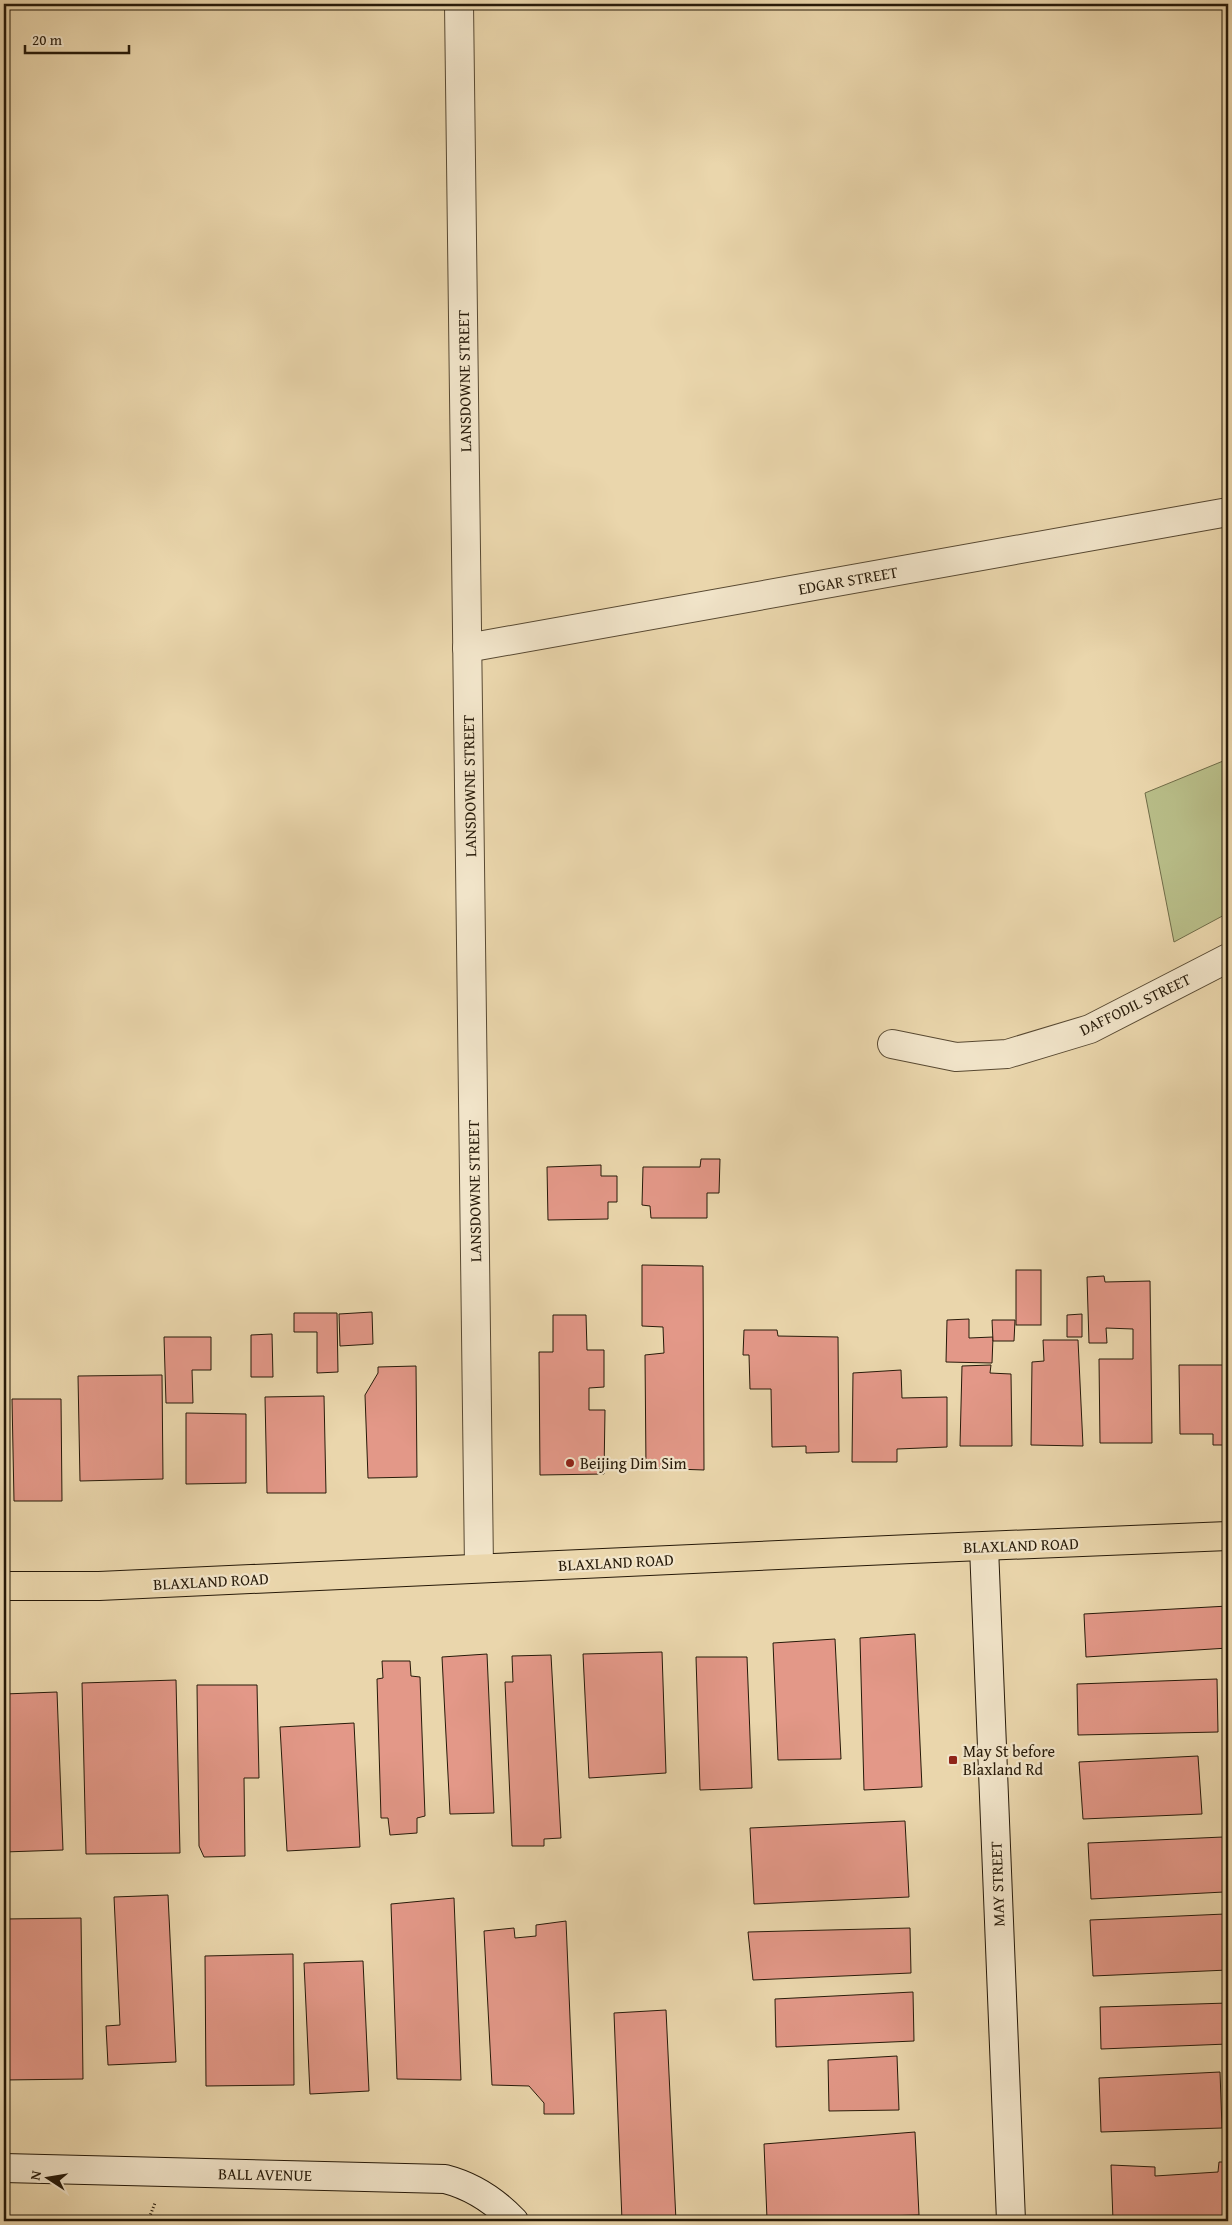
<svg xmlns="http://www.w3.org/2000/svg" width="1232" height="2225" font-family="'Gentium Book Plus',serif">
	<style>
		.green { fill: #b8bd88; stroke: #706c48 }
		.building { fill: #e39888; stroke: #271a09 }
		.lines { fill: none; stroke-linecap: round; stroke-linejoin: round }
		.street-casing { stroke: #584932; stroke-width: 30 }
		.secondary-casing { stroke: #271a09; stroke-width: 30 }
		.primary-casing { stroke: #271a09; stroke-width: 30 }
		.path { stroke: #271a09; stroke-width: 3; stroke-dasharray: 1 2.5; stroke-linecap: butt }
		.street { stroke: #f1e4c9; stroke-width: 28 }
		.secondary { stroke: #f1e4c9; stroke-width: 28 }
		.primary { stroke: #ead6ac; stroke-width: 28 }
		.poi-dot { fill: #8f2418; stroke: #f1e4c9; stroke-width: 2 }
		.labels { text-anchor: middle; stroke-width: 4.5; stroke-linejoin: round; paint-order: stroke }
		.street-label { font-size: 16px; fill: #271a09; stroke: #f1e4c9 }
		.poi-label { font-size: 16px; fill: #271a09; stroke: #f1e4c9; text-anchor: start }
	</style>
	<rect width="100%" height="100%" fill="#ead6ac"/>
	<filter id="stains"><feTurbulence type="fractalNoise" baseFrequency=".004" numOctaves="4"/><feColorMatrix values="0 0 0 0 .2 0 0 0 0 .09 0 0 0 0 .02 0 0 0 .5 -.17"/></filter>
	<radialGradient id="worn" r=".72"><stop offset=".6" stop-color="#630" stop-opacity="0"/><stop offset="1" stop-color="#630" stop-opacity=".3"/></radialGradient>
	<path class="green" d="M 1228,759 L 1228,913 L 1174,942 L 1145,793 Z"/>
	<g class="building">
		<path d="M 701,1159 L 720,1159 L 719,1193 L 707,1193 L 707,1218 L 651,1218 L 650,1206 L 642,1205 L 643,1167 L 700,1167 Z"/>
		<path d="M 601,1165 L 601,1176 L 617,1176 L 617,1202 L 608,1202 L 608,1219 L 548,1220 L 547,1167 Z"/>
		<path d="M 642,1265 L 703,1266 L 704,1470 L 646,1468 L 645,1355 L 664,1353 L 663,1327 L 642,1326 Z"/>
		<rect x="1016" y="1270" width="25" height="55"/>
		<path d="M 1104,1276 L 1105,1282 L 1150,1281 L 1152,1443 L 1100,1443 L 1099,1359 L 1133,1359 L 1133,1329 L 1106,1328 L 1107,1343 L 1089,1343 L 1087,1277 Z"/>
		<path d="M 372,1312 L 373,1344 L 340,1346 L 339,1314 Z"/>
		<path d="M 294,1313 L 337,1313 L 338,1372 L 317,1373 L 317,1332 L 294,1332 Z"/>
		<path d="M 1082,1314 L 1082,1337 L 1067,1337 L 1067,1315 Z"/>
		<path d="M 553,1315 L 586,1315 L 587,1350 L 604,1350 L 604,1387 L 589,1388 L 589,1410 L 605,1410 L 604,1474 L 540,1475 L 539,1352 L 553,1352 Z"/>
		<path d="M 969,1319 L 969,1338 L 993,1337 L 992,1363 L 946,1362 L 947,1320 Z"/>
		<path d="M 992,1320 L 1015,1320 L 1014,1341 L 993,1341 Z"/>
		<path d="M 744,1330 L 777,1330 L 778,1336 L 838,1337 L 839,1452 L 806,1453 L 806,1446 L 772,1447 L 771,1389 L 750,1389 L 749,1355 L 743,1355 Z"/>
		<path d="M 272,1334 L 273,1377 L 251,1377 L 251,1335 Z"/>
		<path d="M 164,1337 L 211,1337 L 211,1370 L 192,1370 L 193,1403 L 166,1403 Z"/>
		<path d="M 1043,1340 L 1078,1340 L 1083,1446 L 1031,1445 L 1032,1362 L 1044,1361 Z"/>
		<path d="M 991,1365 L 990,1373 L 1011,1374 L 1012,1446 L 960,1446 L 962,1366 Z"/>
		<path d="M 1179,1365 L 1228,1365 L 1228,1445 L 1213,1445 L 1213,1434 L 1180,1434 Z"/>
		<path d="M 416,1366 L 417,1477 L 368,1478 L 365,1395 L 378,1373 L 378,1367 Z"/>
		<path d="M 901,1370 L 902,1398 L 947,1397 L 947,1447 L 897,1449 L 897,1462 L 852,1462 L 853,1373 Z"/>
		<path d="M 162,1375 L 163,1479 L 80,1481 L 78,1376 Z"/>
		<path d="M 324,1396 L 326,1493 L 267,1493 L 265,1397 Z"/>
		<path d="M 12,1399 L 61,1399 L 62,1501 L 14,1501 Z"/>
		<path d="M 186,1413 L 246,1414 L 246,1483 L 186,1484 Z"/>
		<path d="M 1228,1606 L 1228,1648 L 1086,1657 L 1084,1614 Z"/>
		<path d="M 915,1634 L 922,1787 L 864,1790 L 860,1638 Z"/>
		<path d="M 835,1639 L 841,1759 L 778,1760 L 773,1643 Z"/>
		<path d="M 662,1652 L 666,1773 L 589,1778 L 583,1654 Z"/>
		<path d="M 487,1654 L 494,1813 L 450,1814 L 442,1657 Z"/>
		<path d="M 551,1655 L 561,1838 L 544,1839 L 544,1846 L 512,1846 L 505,1682 L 513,1682 L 512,1656 Z"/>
		<path d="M 696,1657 L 747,1657 L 752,1788 L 700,1790 Z"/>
		<path d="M 382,1661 L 410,1661 L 411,1676 L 420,1677 L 425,1816 L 417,1818 L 417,1833 L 390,1835 L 388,1818 L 381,1818 L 377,1679 L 383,1678 Z"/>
		<path d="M 1217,1679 L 1218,1732 L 1078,1735 L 1077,1684 Z"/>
		<path d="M 176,1680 L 180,1853 L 86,1854 L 82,1683 Z"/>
		<path d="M 197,1685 L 257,1685 L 259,1778 L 244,1778 L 245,1856 L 204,1857 L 199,1846 Z"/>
		<path d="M 57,1692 L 63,1850 L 4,1852 L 4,1694 Z"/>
		<path d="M 354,1723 L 360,1847 L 287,1851 L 280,1727 Z"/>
		<path d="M 1198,1756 L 1202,1814 L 1083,1819 L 1079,1762 Z"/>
		<path d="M 905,1821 L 909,1897 L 754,1904 L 750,1828 Z"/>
		<path d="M 1223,1837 L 1224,1892 L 1091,1899 L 1088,1843 Z"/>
		<path d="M 168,1895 L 176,2062 L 108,2065 L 106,2026 L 120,2025 L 114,1897 Z"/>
		<path d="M 454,1898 L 461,2080 L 397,2079 L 391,1904 Z"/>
		<path d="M 1225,1914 L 1228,1970 L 1093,1976 L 1090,1920 Z"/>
		<path d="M 81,1918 L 83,2079 L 4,2080 L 4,1919 Z"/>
		<path d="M 566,1921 L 574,2114 L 544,2114 L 544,2103 L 529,2086 L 492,2085 L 484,1931 L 514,1928 L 515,1938 L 536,1936 L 536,1925 Z"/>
		<path d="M 910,1928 L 911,1973 L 753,1980 L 748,1932 Z"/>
		<path d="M 293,1954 L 294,2085 L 206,2086 L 205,1956 Z"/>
		<path d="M 363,1961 L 369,2091 L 310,2094 L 304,1963 Z"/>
		<path d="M 913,1992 L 914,2041 L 776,2047 L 775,1999 Z"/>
		<path d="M 1228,2003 L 1228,2044 L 1101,2049 L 1100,2007 Z"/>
		<path d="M 666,2010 L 676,2221 L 622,2221 L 614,2013 Z"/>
		<path d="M 897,2056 L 899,2110 L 829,2111 L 828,2060 Z"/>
		<path d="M 1220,2072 L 1222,2128 L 1101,2132 L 1099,2078 Z"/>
		<path d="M 915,2132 L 919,2215 L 767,2219 L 764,2144 Z"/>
		<path d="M 1219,2162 L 1228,2162 L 1228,2221 L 1113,2221 L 1111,2165 L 1155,2167 L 1155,2176 L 1218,2172 Z"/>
	</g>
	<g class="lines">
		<defs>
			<g id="street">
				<path d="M 459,4 L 479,1568"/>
				<path d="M 467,648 L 1228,512"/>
				<path d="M 892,1044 L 956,1057 L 1007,1054 L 1090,1029 L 1228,958"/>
			</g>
			<g id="secondary">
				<path d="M 984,1547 L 1011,2221"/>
				<path d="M 4,2168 L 445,2179 C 472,2186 494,2200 514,2221"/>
			</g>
			<path id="primary" d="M 4,1586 L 99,1586 L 911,1549 L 1228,1536"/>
		</defs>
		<use href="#street" class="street-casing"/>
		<use href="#secondary" class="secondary-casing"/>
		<use href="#primary" class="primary-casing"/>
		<path class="path" d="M 148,2221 L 155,2203"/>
		<use href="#street" class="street"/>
		<use href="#secondary" class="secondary"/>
		<use href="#primary" class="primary"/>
	</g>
	<g class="poi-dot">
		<circle cx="570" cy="1463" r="5"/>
		<rect x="948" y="1755" width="10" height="10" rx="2.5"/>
	</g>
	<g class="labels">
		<g class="street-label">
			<text transform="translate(464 381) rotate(-91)" y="6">LANSDOWNE STREET</text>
			<text transform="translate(848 580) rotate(-10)" y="6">EDGAR STREET</text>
			<text transform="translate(469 786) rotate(-91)" y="6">LANSDOWNE STREET</text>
			<text transform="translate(1135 1004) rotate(-26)" y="6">DAFFODIL STREET</text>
			<text transform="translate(474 1191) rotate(-91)" y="6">LANSDOWNE STREET</text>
			<text transform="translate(1021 1545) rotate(-2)" y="6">BLAXLAND ROAD</text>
			<text transform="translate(616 1562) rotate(-3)" y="6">BLAXLAND ROAD</text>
			<text transform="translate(211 1581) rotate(-3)" y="6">BLAXLAND ROAD</text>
			<text transform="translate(997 1884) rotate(-92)" y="6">MAY STREET</text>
			<text transform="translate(265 2174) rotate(1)" y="6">BALL AVENUE</text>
		</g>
		<g class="poi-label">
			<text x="580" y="1469">Beijing Dim Sim</text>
			<text x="963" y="1757">May St before<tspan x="963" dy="18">Blaxland Rd</tspan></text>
		</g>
	</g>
	<rect width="1232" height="2225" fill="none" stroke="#ead6ac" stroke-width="20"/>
	<rect x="5" y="5" width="1222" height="2215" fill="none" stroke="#271a09" stroke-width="2.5"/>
	<rect x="10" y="10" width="1212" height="2205" fill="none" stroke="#271a09"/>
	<g transform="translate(48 2178) rotate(282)" stroke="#f1e4c9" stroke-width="4" paint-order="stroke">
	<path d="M0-4L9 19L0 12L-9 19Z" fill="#271a09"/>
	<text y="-8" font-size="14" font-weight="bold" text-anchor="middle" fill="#271a09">N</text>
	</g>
	<path d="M25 45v8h104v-8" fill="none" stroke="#271a09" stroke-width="2.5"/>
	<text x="32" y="45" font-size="15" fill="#271a09" stroke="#f1e4c9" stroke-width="4" paint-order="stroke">20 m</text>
	<rect width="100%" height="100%" filter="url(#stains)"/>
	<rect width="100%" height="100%" fill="url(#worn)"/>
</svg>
